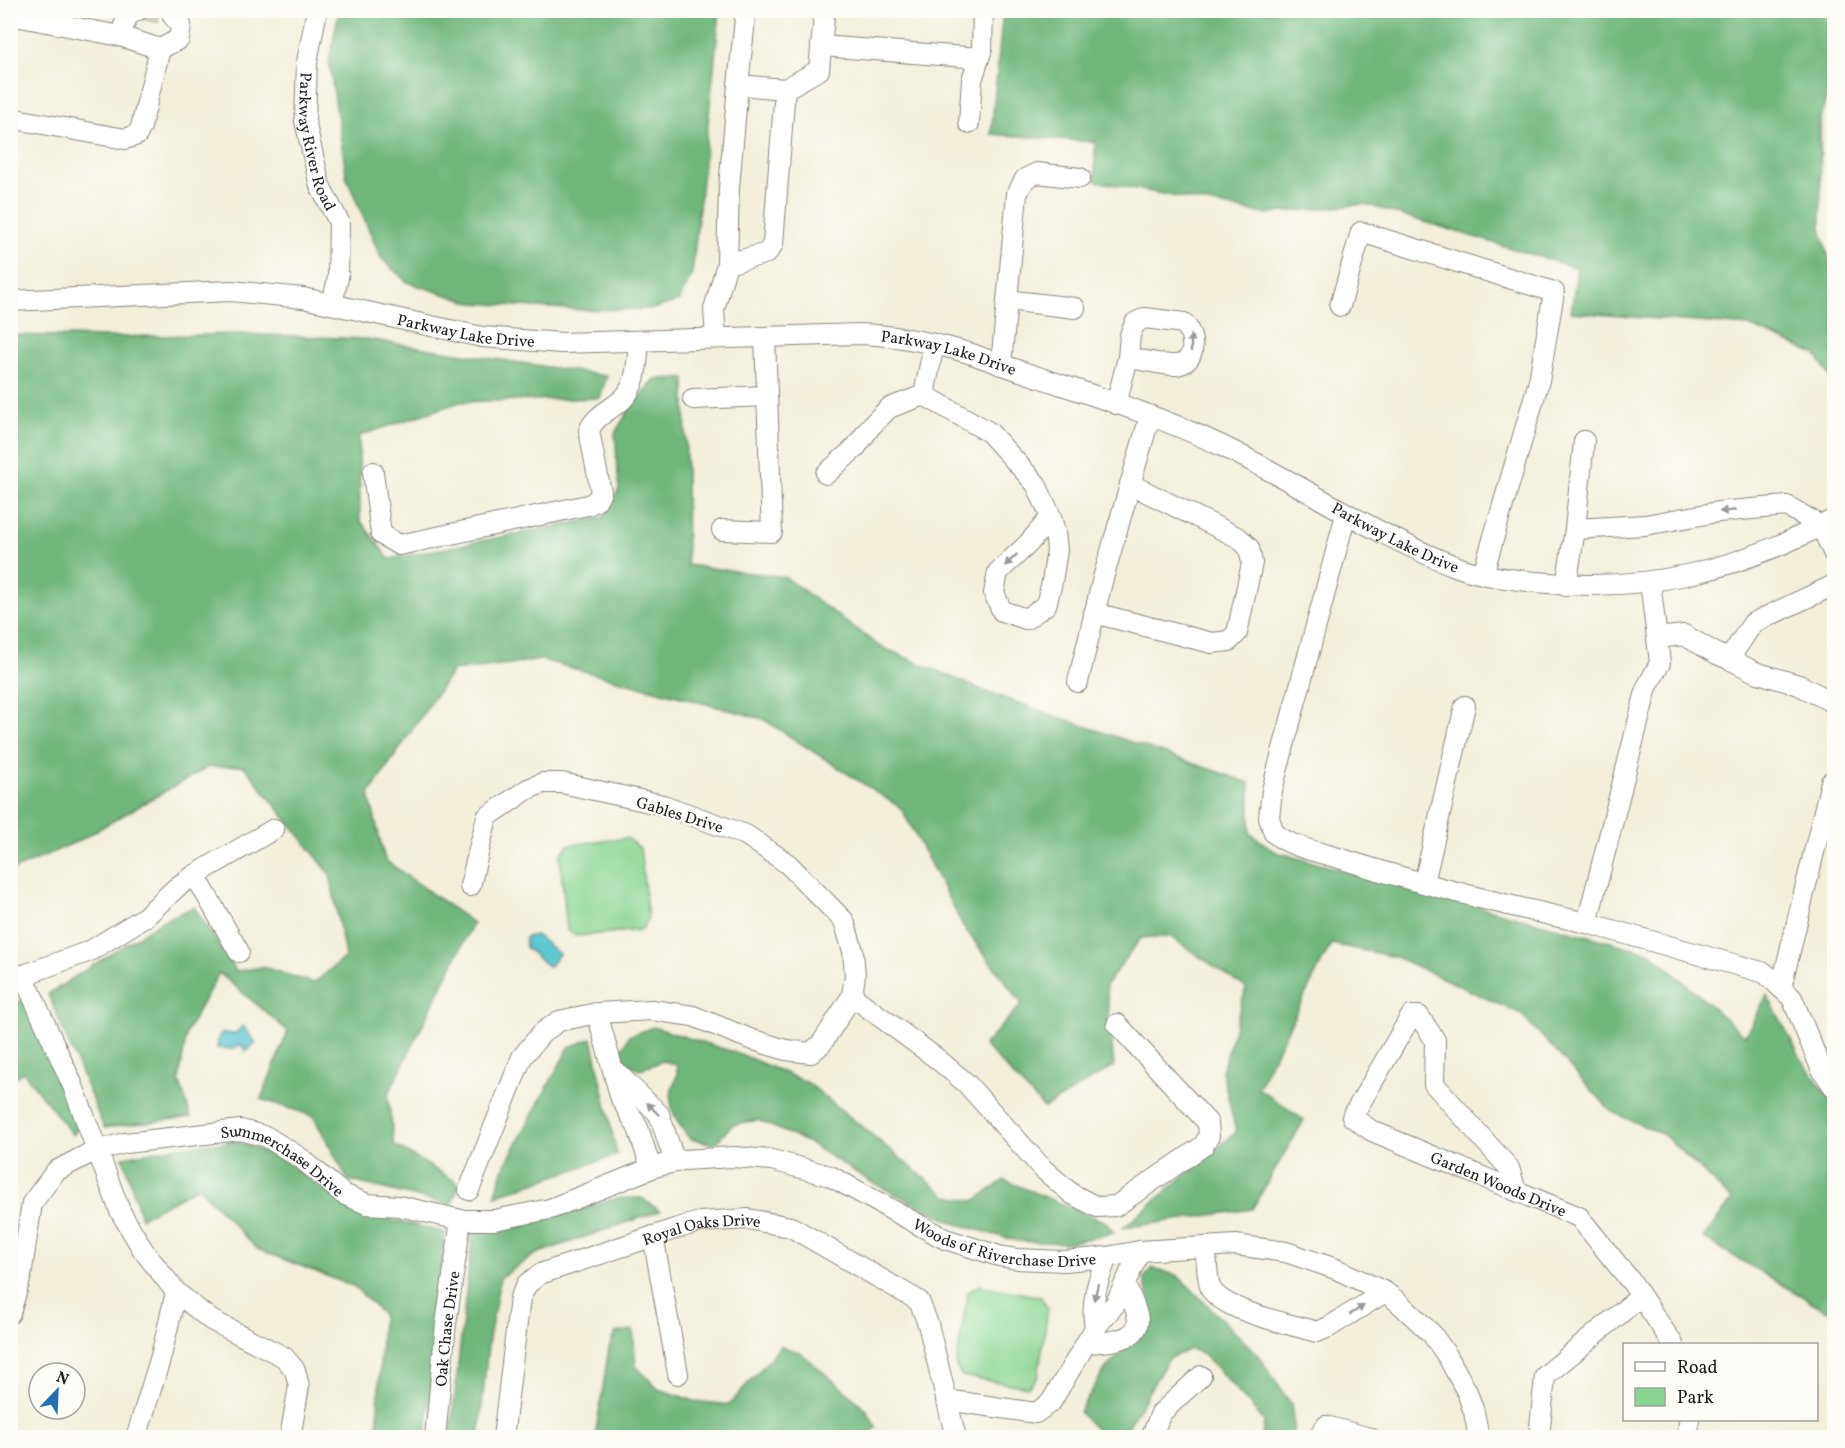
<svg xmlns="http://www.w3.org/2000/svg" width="1845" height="1448" font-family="Vollkorn,serif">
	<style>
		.green { fill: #8ad694; stroke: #537958; stroke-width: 1.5 }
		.forest { fill: #6fb77e; stroke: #466a4d; stroke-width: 1.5 }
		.water { fill: #59c6d0; stroke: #3a7176; stroke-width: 1.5 }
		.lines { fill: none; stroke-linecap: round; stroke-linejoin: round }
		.minor-tunnel { stroke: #d3cfbe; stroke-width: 20; stroke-dasharray: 20 10; stroke-linecap: butt }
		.minor-casing { stroke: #88867c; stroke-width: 22 }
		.minor { stroke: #fff; stroke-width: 20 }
		.oneway { fill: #999 }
		.labels { text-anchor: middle; stroke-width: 5; stroke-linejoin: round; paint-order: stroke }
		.street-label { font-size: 16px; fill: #1c1c1c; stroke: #fdfcf7 }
	</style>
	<rect width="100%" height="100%" fill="#fdfcf7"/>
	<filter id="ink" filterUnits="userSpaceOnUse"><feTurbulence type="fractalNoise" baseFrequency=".0167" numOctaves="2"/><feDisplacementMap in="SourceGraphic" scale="12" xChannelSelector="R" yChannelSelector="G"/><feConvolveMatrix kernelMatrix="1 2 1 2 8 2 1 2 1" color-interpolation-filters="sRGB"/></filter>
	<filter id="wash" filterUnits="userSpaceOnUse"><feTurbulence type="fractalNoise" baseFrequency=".008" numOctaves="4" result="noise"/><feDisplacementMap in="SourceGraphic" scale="24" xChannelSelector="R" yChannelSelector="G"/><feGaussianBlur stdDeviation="1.35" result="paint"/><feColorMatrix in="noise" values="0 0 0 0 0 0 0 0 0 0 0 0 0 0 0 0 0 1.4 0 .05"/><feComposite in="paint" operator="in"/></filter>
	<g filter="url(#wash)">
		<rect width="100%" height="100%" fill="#f3efdb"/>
		<g class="green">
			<path d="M 627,838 L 640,848 L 648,918 L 642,930 L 576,936 L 567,930 L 560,856 L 568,845 Z"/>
			<path d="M 979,1285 L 1041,1297 L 1048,1309 L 1038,1377 L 1028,1387 L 962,1376 L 956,1366 L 968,1292 Z"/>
		</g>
		<g class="forest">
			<path d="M 339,11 L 720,11 L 692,274 L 679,301 L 652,309 L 583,310 L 472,303 L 407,282 L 381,258 L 347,179 L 329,62 Z"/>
			<path d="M 1003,11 L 1834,11 L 1834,74 L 1820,118 L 1821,229 L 1834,277 L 1834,382 L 1815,354 L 1749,326 L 1571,312 L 1577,268 L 1365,204 L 1264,214 L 1095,181 L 1095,142 L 991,134 Z"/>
			<path d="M 243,334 L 366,339 L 607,376 L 600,398 L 460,402 L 359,436 L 360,520 L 389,559 L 604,517 L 619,489 L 615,433 L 630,408 L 655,379 L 685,378 L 687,565 L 785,577 L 879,646 L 989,693 L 1250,783 L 1250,833 L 1276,852 L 1651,953 L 1745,1036 L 1767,995 L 1803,1062 L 1834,1104 L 1834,1305 L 1827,1311 L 1703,1238 L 1732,1200 L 1664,1135 L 1612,1112 L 1521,1014 L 1396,957 L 1331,944 L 1258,1088 L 1304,1120 L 1252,1209 L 1123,1228 L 1236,1132 L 1222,1071 L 1246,988 L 1169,936 L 1141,938 L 1106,985 L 1114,1066 L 1044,1108 L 984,1045 L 1022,1004 L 963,926 L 901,808 L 763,719 L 542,660 L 452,671 L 369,794 L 385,860 L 473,923 L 388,1095 L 394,1145 L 460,1184 L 451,1205 L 348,1180 L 313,1116 L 261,1099 L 288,1031 L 219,973 L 187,1031 L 179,1080 L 191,1117 L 104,1128 L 48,994 L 162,921 L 194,907 L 236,971 L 263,967 L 314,983 L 345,957 L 330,874 L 244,766 L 208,767 L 78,841 L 11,871 L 11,335 L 111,337 Z"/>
			<path d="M 24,999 L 81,1124 L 73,1135 L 23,1072 L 11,1080 L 11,1007 Z"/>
			<path d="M 653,1027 L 740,1054 L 808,1083 L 947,1196 L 974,1201 L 1004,1180 L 1106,1222 L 1114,1233 L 1066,1243 L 1017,1241 L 954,1223 L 873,1183 L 809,1143 L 758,1120 L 732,1125 L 715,1144 L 690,1139 C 680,1126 670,1114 671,1096 C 672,1082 680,1080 676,1064 L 663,1061 L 639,1070 L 626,1063 L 622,1049 L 629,1036 Z"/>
			<path d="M 592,1038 L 617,1155 L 495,1196 L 504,1167 L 569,1047 Z"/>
			<path d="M 238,1141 L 286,1162 L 353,1211 L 445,1232 L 426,1437 L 377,1437 L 382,1314 L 355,1287 L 257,1249 L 198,1187 L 141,1218 L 123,1157 L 183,1146 Z"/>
			<path d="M 618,1198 L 642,1198 L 660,1211 L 536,1254 L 500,1278 L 488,1344 L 479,1437 L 450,1438 L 473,1228 L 519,1227 Z"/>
			<path d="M 1153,1268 L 1178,1276 L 1257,1354 L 1291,1404 L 1294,1427 L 1291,1437 L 1262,1437 L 1264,1421 L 1204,1354 L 1190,1349 L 1168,1359 L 1122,1437 L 1103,1437 L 1079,1412 L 1106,1368 L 1145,1330 L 1149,1302 L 1144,1278 Z"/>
			<path d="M 633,1330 L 636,1366 L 658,1389 L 695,1401 L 729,1405 L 781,1346 L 801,1353 L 866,1409 L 876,1427 L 865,1438 L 595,1437 L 609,1348 L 615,1333 Z"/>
		</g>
		<g class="water">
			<path d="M 536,935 L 559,954 L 549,967 L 526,948 L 525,937 Z"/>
			<path d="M 243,1026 L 256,1043 L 246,1051 L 240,1044 L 234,1049 L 217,1048 L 219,1036 L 223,1033 L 234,1034 Z"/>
		</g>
	</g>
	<g filter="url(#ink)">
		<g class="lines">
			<path class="minor-tunnel" d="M 140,10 L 173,16"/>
			<defs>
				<g id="minor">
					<path id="s1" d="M 317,10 L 307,62 L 305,121 L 320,186 L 339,222 L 338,278 L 332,304"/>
					<path d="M 10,15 L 120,36 L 160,49 L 141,127 L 137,135 L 125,139 L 10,118"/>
					<path d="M 120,36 L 128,15 L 138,10"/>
					<path d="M 821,46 L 979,58"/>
					<path d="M 160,49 L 179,39 L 181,25 L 173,16"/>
					<path d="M 738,85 L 746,10"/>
					<path d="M 785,89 L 819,70 L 824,16 L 818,10"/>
					<path d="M 969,123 L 972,80 L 982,49 L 983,10"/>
					<path d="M 1007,300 L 1075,308"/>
					<path id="s2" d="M 10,301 L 231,291 L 303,298 L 482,337 L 562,343 L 858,334 C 897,335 935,343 972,354 C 1055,385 1141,407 1220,445 C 1300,483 1372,534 1455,566 C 1481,576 1509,579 1536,582 C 1645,594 1739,570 1834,519"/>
					<path d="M 1340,306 L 1361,232 L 1554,292 L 1539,381 L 1483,574"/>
					<path d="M 716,338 L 714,309 L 727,264 L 729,188 L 738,85 L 785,89 L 773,244 L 767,253 L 727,264"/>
					<path d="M 934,344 L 924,395 L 989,432 L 1036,484 L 1051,517 L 1055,532 L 1057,550 L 1052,582 L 1046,605 L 1026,619 L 1002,611 L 994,593 L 998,572 L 1028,544 L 1051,517"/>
					<path d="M 1001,365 L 1017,194 L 1025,179 L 1037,173 L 1080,178"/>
					<path d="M 693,399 L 767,396"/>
					<path d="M 1116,404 L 1128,358 L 1130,335 L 1135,323 L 1145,318 L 1184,323 C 1194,335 1199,362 1176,365 C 1166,366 1140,359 1128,358"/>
					<path d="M 373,472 L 381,534 L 399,545 L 588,505 L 596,501 L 601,492 L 589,431 C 594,416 612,409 623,399 C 638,384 637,360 639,341"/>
					<path d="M 826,474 L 856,447 L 871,426 L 889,408 L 924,395"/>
					<path d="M 1346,514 L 1272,790 L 1269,818 L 1274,833 C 1292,848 1320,852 1342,859 C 1423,885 1504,905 1587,923"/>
					<path d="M 1575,529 L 1645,525 L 1718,512 L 1787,506 L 1821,526 L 1834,554"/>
					<path d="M 722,530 L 772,532 L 765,337"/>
					<path d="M 1650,582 L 1660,663 L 1647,687 L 1587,923 L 1765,973 L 1792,998 L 1821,1068 L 1834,1087"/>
					<path d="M 1566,586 L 1575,529 L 1584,441"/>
					<path d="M 1094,613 L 1212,643 L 1229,641 L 1237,633 L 1252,563 L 1249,548 L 1239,538 L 1130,484"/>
					<path d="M 1657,638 L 1684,635 L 1717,654 L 1729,659 L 1753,623 L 1834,585"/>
					<path d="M 1729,659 L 1755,672 L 1799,685 L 1834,703"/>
					<path d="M 1078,682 L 1102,582 L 1150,416"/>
					<path d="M 195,875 L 239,952"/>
					<path d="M 1424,883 L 1465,706"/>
					<path d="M 23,975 L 73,1086 L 120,1211 L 143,1250 L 176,1292 L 211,1320 L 284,1357 L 295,1370 L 299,1386 L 290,1438"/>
					<path d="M 10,980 L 90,951 L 145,917 L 177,887 L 195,875 L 274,829"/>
					<path d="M 1781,988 L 1831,782"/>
					<path d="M 852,996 L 936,1058 L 966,1083 L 1043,1169 L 1072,1194 L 1097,1207 L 1116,1206 L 1203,1146 L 1209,1136 L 1208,1123 L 1117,1024"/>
					<path d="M 597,1013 L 621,1099 L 638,1128 L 651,1168"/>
					<path d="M 615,1071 L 659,1114 L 675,1162"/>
					<path d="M 469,1190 L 522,1057 L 542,1033 L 559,1021 L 597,1013 L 652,1010 L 693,1016 L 750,1039 L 786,1050 L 811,1053 L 822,1043 L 852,996 L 855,975 L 853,951 L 844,921 L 788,864 L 746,835 L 663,805 L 562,783 L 543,783 L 528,789 L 487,817 L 470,886"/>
					<path id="s3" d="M 1516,1191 L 1509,1168 L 1434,1084 L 1435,1040 L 1419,1016 L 1411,1016 L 1352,1117 L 1372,1131 L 1579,1217 L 1633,1284 L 1673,1344"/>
					<path d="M 653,1236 L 678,1374"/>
					<path d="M 1205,1248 C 1207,1258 1207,1281 1211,1289 C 1225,1312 1291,1324 1317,1332 L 1329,1327 L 1385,1292"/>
					<path id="s4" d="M 10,1313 L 21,1276 L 32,1203 L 56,1171 L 92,1152 L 125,1143 L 241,1130 L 267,1137 L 302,1159 L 343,1194 L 367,1204 L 399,1206 L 461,1220 L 494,1220 L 550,1209 L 654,1167 L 683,1160 L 734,1157 L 772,1160 L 830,1176 L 945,1239 L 999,1256 L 1017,1259 L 1065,1261 L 1107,1257 L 1140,1251 L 1236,1245 L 1286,1252 L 1336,1269 L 1385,1292 L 1397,1301 L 1432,1334 L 1448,1357 L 1467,1392 L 1474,1412 L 1479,1438"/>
					<path d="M 1095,1328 C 1090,1303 1098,1280 1107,1257"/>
					<path d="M 1086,1343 C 1102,1342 1138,1343 1138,1320 C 1137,1308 1129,1295 1125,1284"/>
					<path d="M 946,1400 L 1036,1413 L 1051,1402 L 1095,1328 L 1116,1303 L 1140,1251"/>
					<path d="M 136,1438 L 161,1356 L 176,1292"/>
					<path id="s5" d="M 435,1438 L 446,1324 L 461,1220"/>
					<path id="s6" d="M 503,1438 L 520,1298 L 527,1284 L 540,1274 L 678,1228 L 700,1222 L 748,1219 L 791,1227 L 919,1301 L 928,1324 L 956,1438"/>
					<path d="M 1151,1438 L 1161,1413 L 1201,1376"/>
					<path d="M 1318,1438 L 1326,1426 L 1370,1438"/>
					<path d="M 1539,1438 L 1545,1376 L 1640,1297"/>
					<path d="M 1688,1438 L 1689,1420"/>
				</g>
			</defs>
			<use href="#minor" class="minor-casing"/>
			<use href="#minor" class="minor"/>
		</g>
		<defs><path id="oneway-solid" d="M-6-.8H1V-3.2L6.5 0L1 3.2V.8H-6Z" transform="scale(1.5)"/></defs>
		<g class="oneway">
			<use href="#oneway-solid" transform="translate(1191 343) rotate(-90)"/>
			<use href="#oneway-solid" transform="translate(1728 511) rotate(175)"/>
			<use href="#oneway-solid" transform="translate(1011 560) rotate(136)"/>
			<use href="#oneway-solid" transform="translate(653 1109) rotate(-134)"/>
			<use href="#oneway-solid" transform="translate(1096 1292) rotate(104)"/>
			<use href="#oneway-solid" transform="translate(1357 1310) rotate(-32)"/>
		</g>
	</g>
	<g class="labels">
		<g class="street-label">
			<text dy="6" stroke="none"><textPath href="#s1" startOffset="134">Parkway River Road</textPath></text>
			<text dy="6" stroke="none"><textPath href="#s2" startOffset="460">Parkway Lake Drive</textPath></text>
			<text dy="6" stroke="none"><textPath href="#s2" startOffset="946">Parkway Lake Drive</textPath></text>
			<text dy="6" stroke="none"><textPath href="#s2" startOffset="1432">Parkway Lake Drive</textPath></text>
			<text transform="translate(680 814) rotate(17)" y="6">Gables Drive</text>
			<text dy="6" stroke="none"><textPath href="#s4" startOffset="394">Summerchase Drive</textPath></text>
			<text dy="6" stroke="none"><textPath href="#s3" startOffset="496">Garden Woods Drive</textPath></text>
			<text dy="6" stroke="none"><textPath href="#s6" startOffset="342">Royal Oaks Drive</textPath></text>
			<text dy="6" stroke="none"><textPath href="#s4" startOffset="1160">Woods of Riverchase Drive</textPath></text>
			<text dy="6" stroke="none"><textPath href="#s5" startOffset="110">Oak Chase Drive</textPath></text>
		</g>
	</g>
	<rect width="1845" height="1448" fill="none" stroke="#fdfcf7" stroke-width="36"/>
	<rect x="1623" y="1343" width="195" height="78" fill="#fdfcf7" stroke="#a3a29f" stroke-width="1.5"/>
	<rect x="1635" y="1362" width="30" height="9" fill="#ffffff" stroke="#a3a29f" stroke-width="1.5"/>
	<text x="1677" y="1373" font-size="18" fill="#1c1c1c">Road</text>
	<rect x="1635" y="1388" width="30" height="18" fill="#8ad694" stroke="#a3a29f" stroke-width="1.5"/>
	<text x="1677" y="1403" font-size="18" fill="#1c1c1c">Park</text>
	<g transform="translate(57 1391) rotate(23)"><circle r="28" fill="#fdfcf7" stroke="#a3a29f" stroke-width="1.5"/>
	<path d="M0-4.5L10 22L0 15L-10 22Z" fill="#1f6fb2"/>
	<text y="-9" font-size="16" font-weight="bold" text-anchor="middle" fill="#1c1c1c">N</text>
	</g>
</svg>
